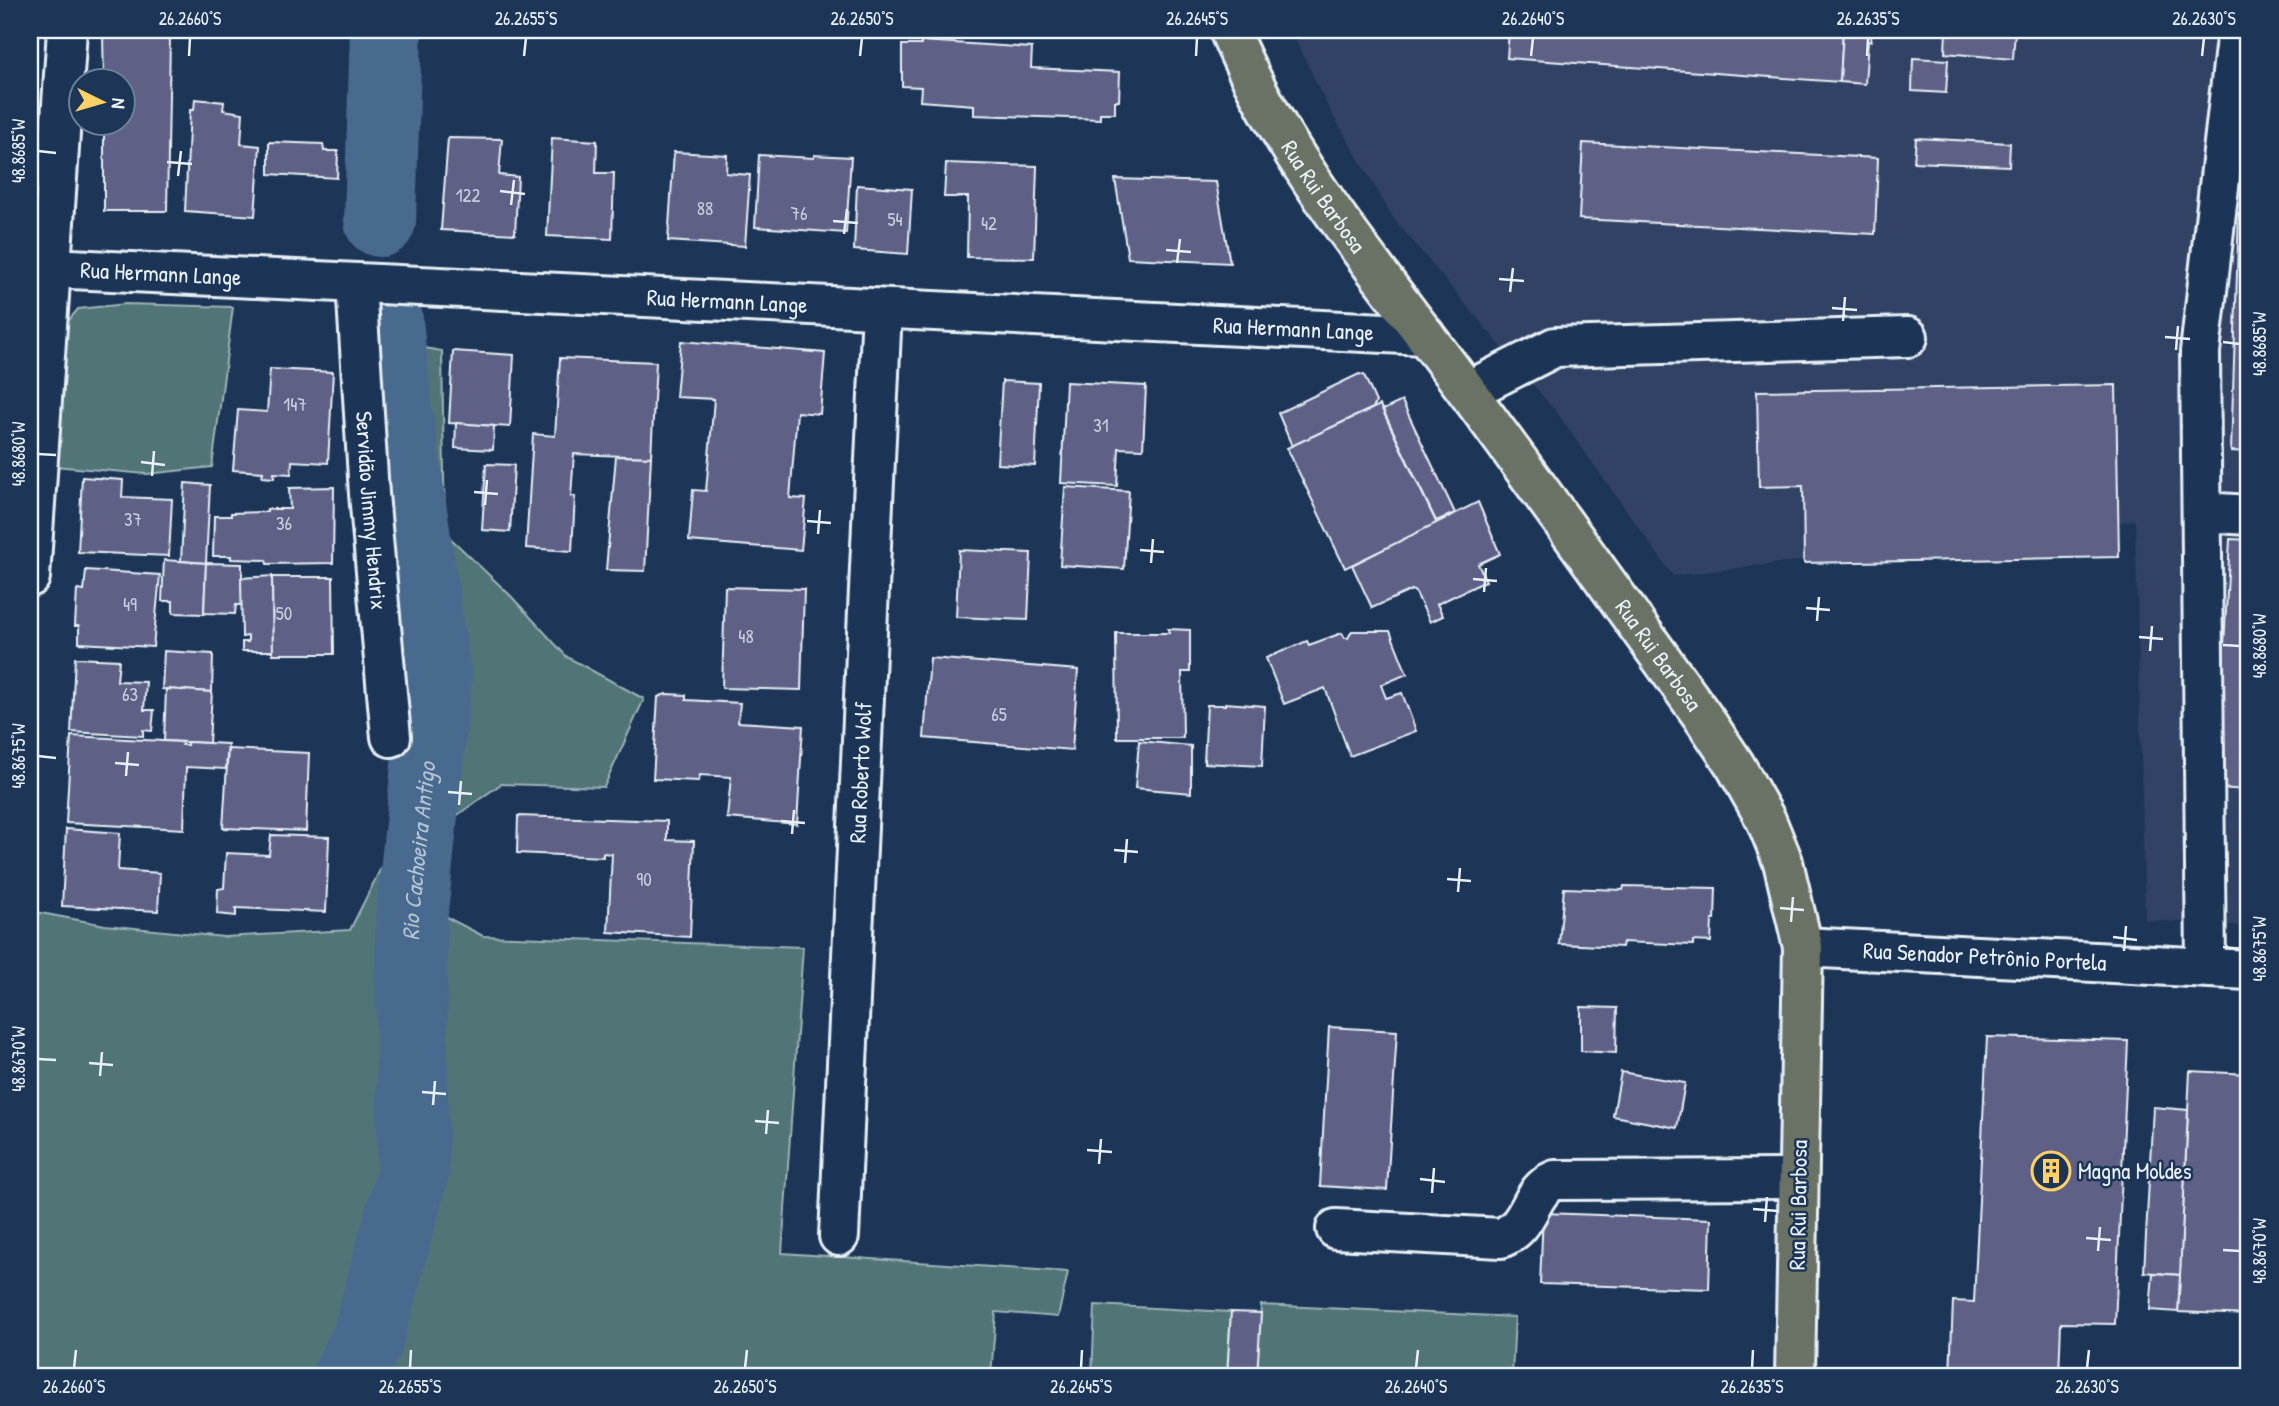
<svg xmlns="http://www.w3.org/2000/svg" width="2279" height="1406" font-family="'Patrick Hand',sans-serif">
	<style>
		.built { fill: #304265 }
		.green { fill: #517577; stroke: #9cb3b8; stroke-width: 2 }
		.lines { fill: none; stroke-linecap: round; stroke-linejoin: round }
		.river { stroke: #496a8f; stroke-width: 72 }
		.building { fill: #5e6186; stroke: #e8f1f8; stroke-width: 2 }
		.minor-casing { stroke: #e8f1f8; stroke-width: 44 }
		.major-casing { stroke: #e8f1f8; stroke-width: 44 }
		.minor { stroke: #1d3557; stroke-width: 38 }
		.major { stroke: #6b7165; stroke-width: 38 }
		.ticks { fill: none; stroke: #e8f1f8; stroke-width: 2.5 }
		.labels { text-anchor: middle; stroke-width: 5; stroke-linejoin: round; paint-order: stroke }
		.number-label { font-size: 19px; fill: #c6cddc }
		.street-label { font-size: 23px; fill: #e8f1f8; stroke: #1d3557 }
		.poi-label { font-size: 23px; fill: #e8f1f8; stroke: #1d3557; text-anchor: start }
		.water-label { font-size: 24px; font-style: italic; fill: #b0c2d3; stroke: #1d3557 }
		.neatline { fill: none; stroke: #e8f1f8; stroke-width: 2.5 }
		.ticks-label { font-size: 18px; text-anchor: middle; fill: #e8f1f8 }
	</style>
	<rect width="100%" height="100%" fill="#1d3557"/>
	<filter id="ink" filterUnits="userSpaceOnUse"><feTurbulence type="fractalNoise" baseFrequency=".0143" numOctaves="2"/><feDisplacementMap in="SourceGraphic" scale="14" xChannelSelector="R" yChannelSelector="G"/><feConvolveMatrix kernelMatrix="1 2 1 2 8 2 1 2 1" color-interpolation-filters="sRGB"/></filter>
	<g filter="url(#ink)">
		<path class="built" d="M 1291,30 L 2249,30 L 2249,926 L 2145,920 L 2135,520 L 1673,576 L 1557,413 L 1394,219 L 1327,105 Z"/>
		<g class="green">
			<path d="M 126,304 L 233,307 L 212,467 L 147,474 L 54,466 L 56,336 L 78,309 Z"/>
			<path d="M 367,338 L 442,351 L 445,533 L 511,596 L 567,657 L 644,699 L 604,787 L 501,784 L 452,819 L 444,916 L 483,936 L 803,947 L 782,1253 L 1068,1272 L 1058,1317 L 996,1312 L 991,1376 L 30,1376 L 30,911 L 105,925 L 224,937 L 350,930 L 387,856 L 405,737 Z"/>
			<path d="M 1095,1305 L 1231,1312 L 1227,1376 L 1092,1376 Z"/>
			<path d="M 1261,1305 L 1515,1317 L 1512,1376 L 1257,1376 Z"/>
		</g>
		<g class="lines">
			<g class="river">
				<path d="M 380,221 L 386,30"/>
				<path id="s1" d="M 348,1376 L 367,1341 L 413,1172 L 411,922 L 436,679 L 396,410 L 387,320"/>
			</g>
		</g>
		<g class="building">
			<path d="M 111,30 L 170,30 L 170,37 L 111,36 Z"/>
			<path d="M 1509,30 L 1843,30 L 1840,82 L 1507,58 Z"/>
			<path d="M 1843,30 L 1872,30 L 1871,41 L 1868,41 L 1865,84 L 1840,82 Z"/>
			<path d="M 1946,30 L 2015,30 L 2013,59 L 1945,53 Z"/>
			<path d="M 103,36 L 170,37 L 167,211 L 104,211 L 104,122 L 122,122 L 122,80 L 104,80 Z"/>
			<path d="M 921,41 L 1032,48 L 1031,68 L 1120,72 L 1119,101 L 1115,101 L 1115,113 L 1100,113 L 1100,119 L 974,115 L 974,105 L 920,101 L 921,87 L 902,86 L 902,45 L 921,45 Z"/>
			<path d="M 1913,58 L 1948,60 L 1946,93 L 1912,91 Z"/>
			<path d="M 195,99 L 224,102 L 223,110 L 243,113 L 241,144 L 260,146 L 255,216 L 185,211 L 190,110 L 194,110 Z"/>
			<path d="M 448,138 L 502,139 L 499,175 L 518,177 L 515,234 L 441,230 Z"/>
			<path d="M 552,138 L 597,141 L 596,173 L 614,173 L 612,239 L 547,236 Z"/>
			<path d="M 1916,138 L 2010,143 L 2009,166 L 1914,162 Z"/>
			<path d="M 269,142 L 323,144 L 324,151 L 338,151 L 337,178 L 269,174 Z"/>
			<path d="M 1583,143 L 1878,158 L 1875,234 L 1579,219 Z"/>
			<path d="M 674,152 L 727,155 L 726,173 L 750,175 L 745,246 L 668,241 Z"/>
			<path d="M 759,155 L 814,158 L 814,155 L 851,157 L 846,233 L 755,227 Z"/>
			<path d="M 946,163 L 1037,166 L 1034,258 L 967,257 L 968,197 L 944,197 Z"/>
			<path d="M 1115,179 L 1216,182 L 1230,263 L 1128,258 Z"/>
			<path d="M 857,185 L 912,189 L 908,254 L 854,250 Z"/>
			<path d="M 2239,213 L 2249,213 L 2249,452 L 2231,451 Z"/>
			<path d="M 681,341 L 825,353 L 820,414 L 797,412 L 790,498 L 806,499 L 801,550 L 689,541 L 693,490 L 706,491 L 714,399 L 676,397 Z"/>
			<path d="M 453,351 L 514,355 L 510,427 L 449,423 Z"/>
			<path d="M 560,358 L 656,362 L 651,457 L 574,454 L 571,496 L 575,496 L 572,551 L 526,548 L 533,434 L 555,436 Z"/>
			<path d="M 270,369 L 333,372 L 328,463 L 292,461 L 291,474 L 274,473 L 274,478 L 262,477 L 263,472 L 233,470 L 238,410 L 267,412 Z"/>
			<path d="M 1359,374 L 1364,375 L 1376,402 L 1373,408 L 1292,446 L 1278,413 Z"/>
			<path d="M 1002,381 L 1039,383 L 1035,466 L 997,464 Z"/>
			<path d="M 1066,382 L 1146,386 L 1143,449 L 1119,448 L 1117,486 L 1061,483 Z"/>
			<path d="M 2116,385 L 2119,557 L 1804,563 L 1803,486 L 1759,487 L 1757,391 Z"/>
			<path d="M 1402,401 L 1455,513 L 1436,521 L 1383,410 Z"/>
			<path d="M 1380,405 L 1437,524 L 1345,568 L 1287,448 Z"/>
			<path d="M 456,423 L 494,426 L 493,450 L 455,448 Z"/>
			<path d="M 616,456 L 651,457 L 645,571 L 606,570 Z"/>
			<path d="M 486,464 L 514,465 L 510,532 L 482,530 Z"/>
			<path d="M 82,477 L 123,480 L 122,497 L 172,499 L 169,556 L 78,552 Z"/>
			<path d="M 185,483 L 210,485 L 206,563 L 181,561 Z"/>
			<path d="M 334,487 L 333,563 L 267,564 L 266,560 L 231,559 L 231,556 L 213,556 L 214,516 L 231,516 L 231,513 L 267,512 L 267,509 L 290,509 L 289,488 Z"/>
			<path d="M 1065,487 L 1129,491 L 1124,569 L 1060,565 Z"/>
			<path d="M 1478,502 L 1500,554 L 1478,564 L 1486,581 L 1437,604 L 1443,616 L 1430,622 L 1416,593 L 1412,590 L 1372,608 L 1352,565 Z"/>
			<path d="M 2230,539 L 2249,540 L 2249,790 L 2216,788 Z"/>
			<path d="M 959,550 L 1031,553 L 1028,620 L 956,617 Z"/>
			<path d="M 164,560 L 206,563 L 204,614 L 173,613 L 173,601 L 162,601 Z"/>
			<path d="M 206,563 L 242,564 L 242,605 L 236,605 L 235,614 L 204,613 Z"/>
			<path d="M 86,570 L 160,575 L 153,647 L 79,643 L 79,626 L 75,626 L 77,590 L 84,591 Z"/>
			<path d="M 272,576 L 273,651 L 242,651 L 242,642 L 248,642 L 248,636 L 242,637 L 241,578 Z"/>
			<path d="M 272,577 L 333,577 L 334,654 L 273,654 Z"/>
			<path d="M 725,587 L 804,589 L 801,690 L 722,688 Z"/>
			<path d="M 1168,629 L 1190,630 L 1190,672 L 1182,672 L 1183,738 L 1117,738 L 1116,633 L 1169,633 Z"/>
			<path d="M 1352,631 L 1390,631 L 1407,674 L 1381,685 L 1386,698 L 1402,693 L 1416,731 L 1350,756 L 1325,688 L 1284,704 L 1266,658 L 1307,641 L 1309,645 L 1342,633 L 1345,638 L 1348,638 Z"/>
			<path d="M 164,651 L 213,654 L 212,692 L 162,689 Z"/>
			<path d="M 75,658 L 119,660 L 117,681 L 146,682 L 144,710 L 154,710 L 152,731 L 143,730 L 143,736 L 71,732 Z"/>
			<path d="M 930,658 L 1078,670 L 1072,750 L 924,738 Z"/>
			<path d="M 166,689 L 212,692 L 209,743 L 164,741 Z"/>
			<path d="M 666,694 L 686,695 L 686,700 L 740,703 L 738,722 L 803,726 L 797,824 L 727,818 L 731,777 L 700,775 L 699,781 L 653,779 L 658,697 Z"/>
			<path d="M 1225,703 L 1265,706 L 1262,766 L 1204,763 L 1207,705 L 1225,705 Z"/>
			<path d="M 71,736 L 181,742 L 182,745 L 187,745 L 187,742 L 228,744 L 226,769 L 186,767 L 184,829 L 66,823 Z"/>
			<path d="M 1139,741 L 1191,746 L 1191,793 L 1135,788 Z"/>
			<path d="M 228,749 L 309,753 L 306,831 L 223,828 Z"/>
			<path d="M 518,816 L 667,821 L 667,840 L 694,841 L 690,937 L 608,932 L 612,854 L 603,853 L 603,857 L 517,853 Z"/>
			<path d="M 66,829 L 120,833 L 118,870 L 160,873 L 158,911 L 62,906 Z"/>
			<path d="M 271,835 L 329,837 L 326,912 L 236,908 L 236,916 L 217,914 L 218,889 L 224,888 L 226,853 L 269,855 Z"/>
			<path d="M 1624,886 L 1716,888 L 1715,920 L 1712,920 L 1711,942 L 1693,941 L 1693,945 L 1623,942 L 1622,947 L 1559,944 L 1564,888 L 1623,890 Z"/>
			<path d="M 1581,1007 L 1617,1008 L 1616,1053 L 1581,1051 Z"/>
			<path d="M 1329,1027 L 1397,1031 L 1387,1190 L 1320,1186 Z"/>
			<path d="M 1987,1037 L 2128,1041 L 2115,1324 L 2061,1323 L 2059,1376 L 1950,1376 L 1953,1301 L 1974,1302 Z"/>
			<path d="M 2190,1071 L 2249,1074 L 2249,1315 L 2178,1312 Z"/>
			<path d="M 1621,1072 L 1685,1083 L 1677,1128 L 1613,1116 Z"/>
			<path d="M 2153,1107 L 2188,1110 L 2180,1275 L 2144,1272 Z"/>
			<path d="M 1543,1213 L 1711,1219 L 1709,1289 L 1540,1284 Z"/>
			<path d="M 2153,1273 L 2180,1275 L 2178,1312 L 2150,1310 Z"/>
			<path d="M 1231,1312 L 1261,1313 L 1257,1376 L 1227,1376 Z"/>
		</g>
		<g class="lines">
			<defs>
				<g id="minor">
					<path id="s2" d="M 30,267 L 1425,335"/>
					<path id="s3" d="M 356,283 L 369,494 L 391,737"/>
					<path d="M 1468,391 L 1555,347 L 1908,337"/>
					<path d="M 2202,512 L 2249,515"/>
					<path d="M 30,577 L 67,30"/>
					<path id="s4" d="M 1803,947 L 2249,970"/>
					<path d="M 2206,967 L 2200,352 L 2237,30"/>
					<path d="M 1336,1229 L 1501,1238 C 1533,1225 1528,1191 1555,1180 L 1798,1179"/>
					<path id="s5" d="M 839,1236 L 882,309"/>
				</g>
				<g id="major">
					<path id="s6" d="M 1229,30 C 1285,164 1382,276 1467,391 C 1547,499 1625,608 1703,717 L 1735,765 L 1766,820 L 1783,862 L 1803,947 L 1795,1376"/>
				</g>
			</defs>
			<use href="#minor" class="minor-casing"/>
			<use href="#major" class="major-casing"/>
			<use href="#minor" class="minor"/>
			<use href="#major" class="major"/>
		</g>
	</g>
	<path class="ticks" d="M 189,56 L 190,38M 524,56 L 526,38M 860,56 L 862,38M 1196,56 L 1197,38M 1531,56 L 1533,38M 1867,56 L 1868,38M 2202,56 L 2204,38M 38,151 L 56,153M 167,162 L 192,164M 178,176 L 181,151M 500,191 L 525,194M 511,205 L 514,180M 833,221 L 858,223M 844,234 L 847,209M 1166,250 L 1191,252M 1177,263 L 1180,239M 1499,279 L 1524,281M 1510,292 L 1513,268M 1832,308 L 1857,310M 1843,321 L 1845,297M 2165,337 L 2190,339M 2223,342 L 2240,344M 2176,350 L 2178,326M 38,454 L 56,455M 141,462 L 165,465M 152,476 L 154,451M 474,492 L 498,494M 485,505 L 487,480M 807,521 L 831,523M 818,534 L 820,510M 1140,550 L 1164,552M 1151,563 L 1153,539M 1473,579 L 1497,581M 1484,592 L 1486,568M 1806,608 L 1830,610M 1817,621 L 1819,597M 2139,637 L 2163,639M 2223,645 L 2240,646M 2150,651 L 2152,626M 38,756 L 56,758M 115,763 L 139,765M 126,776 L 128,752M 448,792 L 472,794M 459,805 L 461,781M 781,821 L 805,823M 792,834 L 794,810M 1114,850 L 1138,852M 1125,863 L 1127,839M 1447,879 L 1471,881M 1458,892 L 1460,868M 1780,908 L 1804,910M 1791,922 L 1793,897M 2113,937 L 2137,940M 2223,947 L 2240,949M 2124,951 L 2126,926M 38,1059 L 56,1060M 89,1063 L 113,1065M 100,1076 L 102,1052M 422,1092 L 446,1094M 433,1105 L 435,1081M 755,1121 L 779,1123M 766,1134 L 768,1110M 1087,1150 L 1112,1152M 1099,1164 L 1101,1139M 1420,1179 L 1445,1182M 1432,1193 L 1434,1168M 1753,1209 L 1778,1211M 1765,1222 L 1767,1197M 2086,1238 L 2111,1240M 2223,1250 L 2240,1251M 2098,1251 L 2100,1227M 74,1368 L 76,1350M 410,1368 L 411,1350M 745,1368 L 747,1350M 1081,1368 L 1082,1350M 1416,1368 L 1418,1350M 1752,1368 L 1753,1350M 2087,1368 L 2089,1350"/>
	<defs>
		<symbol id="building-ring" viewBox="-11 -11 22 22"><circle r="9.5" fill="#1d3557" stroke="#ffd166" stroke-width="1.5"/><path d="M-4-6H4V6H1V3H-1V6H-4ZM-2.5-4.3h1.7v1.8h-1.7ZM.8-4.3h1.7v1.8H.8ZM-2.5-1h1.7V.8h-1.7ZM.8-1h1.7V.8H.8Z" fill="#ffd166"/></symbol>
	</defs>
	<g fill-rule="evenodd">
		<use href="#building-ring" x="2029" y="1149" width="44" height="44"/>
	</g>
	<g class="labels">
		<g class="number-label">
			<text x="468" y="202">122</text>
			<text x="705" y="215">88</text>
			<text x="799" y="220">76</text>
			<text x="895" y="226">54</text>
			<text x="989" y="230">42</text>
			<text x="295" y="411">147</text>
			<text x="1101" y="432">31</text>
			<text x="133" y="526">37</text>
			<text x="284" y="530">36</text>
			<text x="130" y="611">49</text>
			<text x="284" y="620">50</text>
			<text x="746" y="643">48</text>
			<text x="130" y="701">63</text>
			<text x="999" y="721">65</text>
			<text x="644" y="886">90</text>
		</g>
		<g class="street-label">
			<text dy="8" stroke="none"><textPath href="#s6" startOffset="192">Rua Rui Barbosa</textPath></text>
			<text dy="8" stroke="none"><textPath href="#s2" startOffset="131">Rua Hermann Lange</textPath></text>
			<text dy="8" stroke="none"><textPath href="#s2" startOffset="698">Rua Hermann Lange</textPath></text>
			<text dy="8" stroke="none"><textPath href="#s2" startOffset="1265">Rua Hermann Lange</textPath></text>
			<text dy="8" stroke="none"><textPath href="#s3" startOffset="228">Servidão Jimmy Hendrix</textPath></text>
			<text dy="8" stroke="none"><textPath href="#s6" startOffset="760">Rua Rui Barbosa</textPath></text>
			<text dy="8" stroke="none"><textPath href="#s5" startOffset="464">Rua Roberto Wolf</textPath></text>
			<text dy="8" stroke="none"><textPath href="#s4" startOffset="182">Rua Senador Petrônio Portela</textPath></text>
			<text transform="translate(1798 1205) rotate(-89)" y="8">Rua Rui Barbosa</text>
		</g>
		<g class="poi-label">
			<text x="2078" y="1179">Magna Moldes</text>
		</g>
		<g class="water-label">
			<text dy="8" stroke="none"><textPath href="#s1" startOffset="536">Rio Cachoeira Antigo</textPath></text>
		</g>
	</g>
	<rect width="2279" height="1406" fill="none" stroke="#1d3557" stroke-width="77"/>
	<g transform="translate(102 102) rotate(95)"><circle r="33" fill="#1d3557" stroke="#6e8097" stroke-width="2"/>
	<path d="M0-5L12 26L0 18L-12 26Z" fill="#ffd166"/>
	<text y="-10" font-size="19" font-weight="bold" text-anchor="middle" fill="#e8f1f8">N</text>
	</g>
	<rect x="38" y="38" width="2202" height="1330" class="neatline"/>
	<g class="ticks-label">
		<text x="190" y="25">26.2660°S</text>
		<text x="526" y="25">26.2655°S</text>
		<text x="862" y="25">26.2650°S</text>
		<text x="1197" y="25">26.2645°S</text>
		<text x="1533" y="25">26.2640°S</text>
		<text x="1868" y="25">26.2635°S</text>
		<text x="2204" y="25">26.2630°S</text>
		<text transform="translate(19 151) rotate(-90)" y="6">48.8685°W</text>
		<text transform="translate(2260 344) rotate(-90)" y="6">48.8685°W</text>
		<text transform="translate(19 454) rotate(-90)" y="6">48.8680°W</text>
		<text transform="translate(2260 646) rotate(-90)" y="6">48.8680°W</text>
		<text transform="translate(19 756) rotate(-90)" y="6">48.8675°W</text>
		<text transform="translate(2260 949) rotate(-90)" y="6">48.8675°W</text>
		<text transform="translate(19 1059) rotate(-90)" y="6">48.8670°W</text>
		<text transform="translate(2260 1251) rotate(-90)" y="6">48.8670°W</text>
		<text x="74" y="1393">26.2660°S</text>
		<text x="410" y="1393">26.2655°S</text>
		<text x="745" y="1393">26.2650°S</text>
		<text x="1081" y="1393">26.2645°S</text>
		<text x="1416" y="1393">26.2640°S</text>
		<text x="1752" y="1393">26.2635°S</text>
		<text x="2087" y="1393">26.2630°S</text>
	</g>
</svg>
